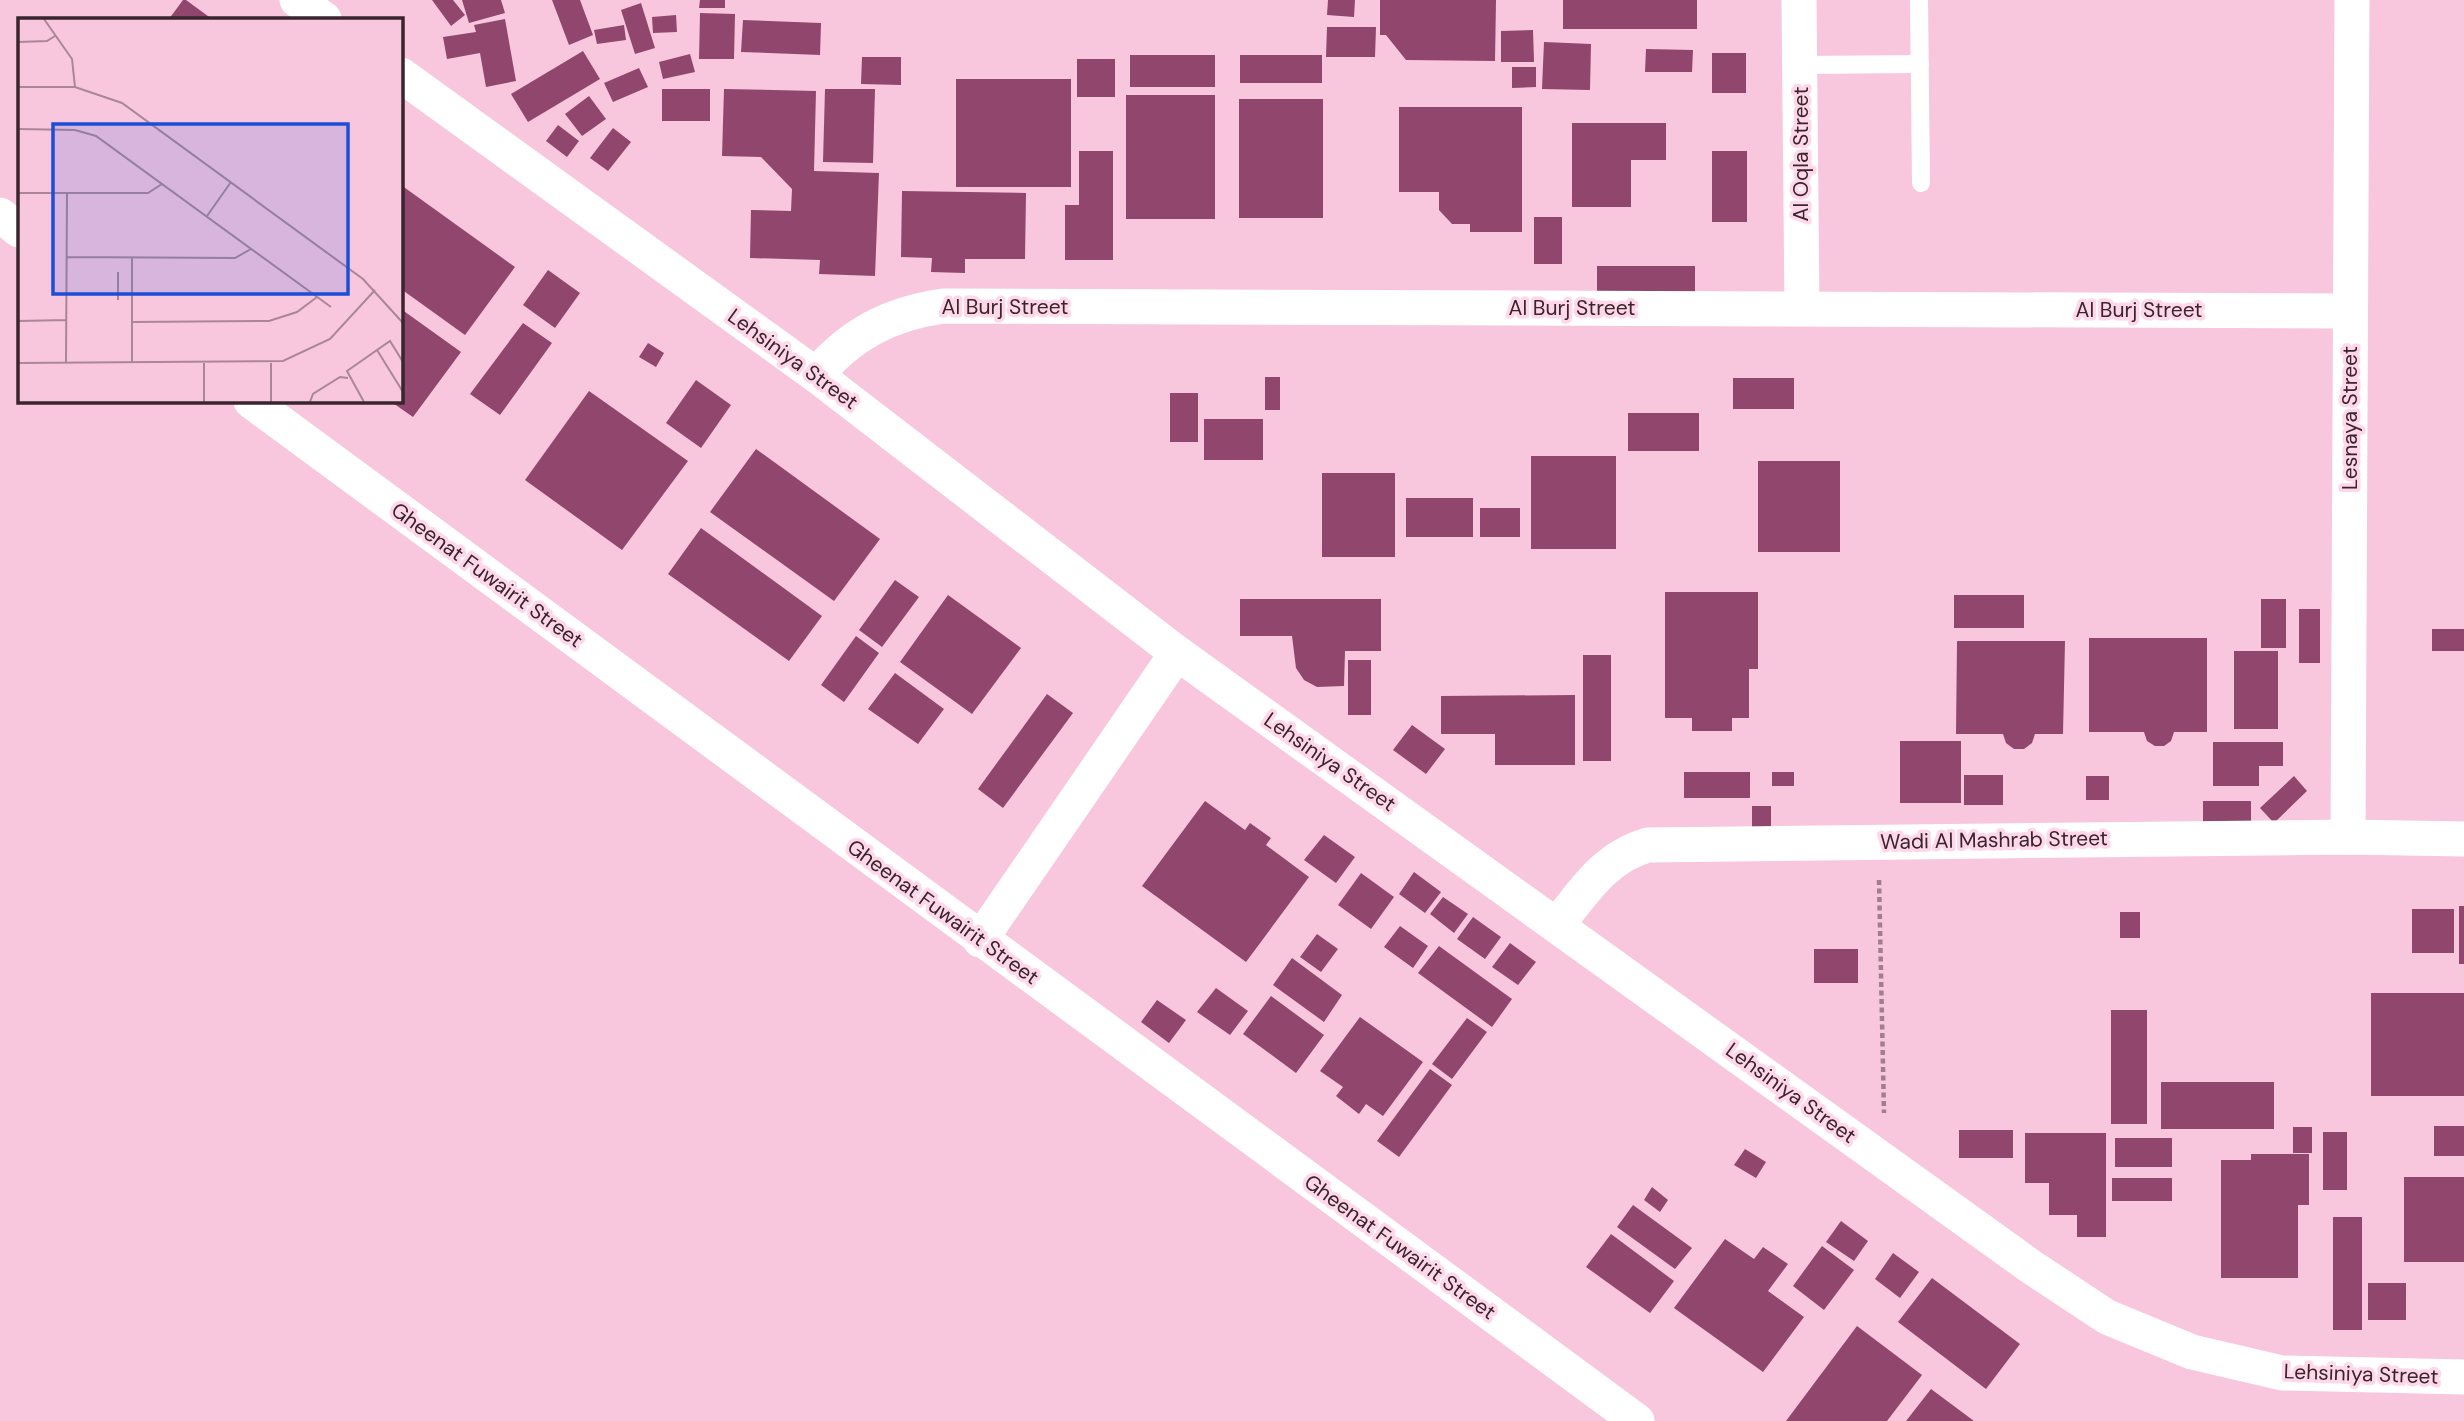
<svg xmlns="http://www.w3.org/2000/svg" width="2464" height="1421" font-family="'DM Sans',sans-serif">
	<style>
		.building { fill: #90466d }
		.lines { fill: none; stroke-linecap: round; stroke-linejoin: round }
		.path { stroke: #a17d8d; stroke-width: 4.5; stroke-dasharray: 5 3.5; stroke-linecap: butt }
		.lane { stroke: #fff; stroke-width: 18 }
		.street { stroke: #fff; stroke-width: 35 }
		.labels { text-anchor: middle; stroke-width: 7; stroke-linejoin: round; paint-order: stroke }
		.street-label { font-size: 21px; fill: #38252e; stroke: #ffd7e9 }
		.inset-road { fill: none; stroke: #ab8697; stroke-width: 2 }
		.view { fill: #1d4ed8; fill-opacity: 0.15; stroke: #1d4ed8; stroke-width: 3.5 }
		.inset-edge { fill: none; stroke: #38252e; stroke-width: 3.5 }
	</style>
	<rect width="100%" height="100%" fill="#f8c7dd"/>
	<g class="building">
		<path d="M 183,0 L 186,0 L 212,19 L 169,19 Z"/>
		<path d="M 432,0 L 453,0 L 465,15 L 451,26 Z"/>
		<path d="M 462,0 L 501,0 L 505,13 L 469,23 Z"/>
		<path d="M 552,0 L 580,0 L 593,35 L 569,45 Z"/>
		<path d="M 700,0 L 725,0 L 725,8 L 699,8 Z"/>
		<path d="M 1328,0 L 1355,0 L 1354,17 L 1327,15 Z"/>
		<path d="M 1380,0 L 1496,0 L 1495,61 L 1406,60 L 1386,35 L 1380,35 Z"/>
		<rect x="1563" y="0" width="134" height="29"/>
		<path d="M 641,3 L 655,48 L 635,54 L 621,10 Z"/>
		<path d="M 700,13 L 735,14 L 734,59 L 699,59 Z"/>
		<path d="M 676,15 L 677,32 L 653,33 L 652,17 Z"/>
		<path d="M 505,19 L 516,81 L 486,87 L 480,53 L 447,59 L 443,37 L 476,32 L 474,25 Z"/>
		<path d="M 743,20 L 821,23 L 820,55 L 741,52 Z"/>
		<path d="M 624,25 L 626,40 L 597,44 L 594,30 Z"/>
		<path d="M 1327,27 L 1376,27 L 1375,57 L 1326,57 Z"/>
		<path d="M 1533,30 L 1534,62 L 1501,62 L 1501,31 Z"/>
		<path d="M 1544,42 L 1591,44 L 1590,90 L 1542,89 Z"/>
		<path d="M 1646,49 L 1693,50 L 1692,72 L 1645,72 Z"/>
		<path d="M 583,51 L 600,79 L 528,122 L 511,94 Z"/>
		<rect x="1712" y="53" width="34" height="40"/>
		<path d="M 690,54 L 695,72 L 663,79 L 659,62 Z"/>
		<rect x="1130" y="55" width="85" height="32"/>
		<rect x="1240" y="55" width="82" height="28"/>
		<path d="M 862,57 L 901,57 L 901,85 L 861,84 Z"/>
		<rect x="1077" y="59" width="38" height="38"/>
		<path d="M 1512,67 L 1536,67 L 1536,87 L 1512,88 Z"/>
		<path d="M 639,68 L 648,87 L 613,102 L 604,83 Z"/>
		<rect x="956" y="79" width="115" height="108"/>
		<rect x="662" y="89" width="48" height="32"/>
		<path d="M 724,89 L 816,91 L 814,171 L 879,173 L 875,276 L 819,274 L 820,260 L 750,258 L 751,210 L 791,211 L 792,189 L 761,157 L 722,156 Z"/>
		<path d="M 825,89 L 875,89 L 873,163 L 823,162 Z"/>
		<rect x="1126" y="95" width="89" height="124"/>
		<path d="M 589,96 L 606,119 L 582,136 L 565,114 Z"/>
		<rect x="1239" y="99" width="84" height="119"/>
		<path d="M 1399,107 L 1522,107 L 1522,232 L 1470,232 L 1470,224 L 1452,224 L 1439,210 L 1439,192 L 1399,192 Z"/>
		<path d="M 1572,123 L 1666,123 L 1666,160 L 1631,160 L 1631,207 L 1572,207 Z"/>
		<path d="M 558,125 L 579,141 L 567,157 L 546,141 Z"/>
		<path d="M 613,128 L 631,142 L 608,171 L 590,158 Z"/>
		<path d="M 1079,151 L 1113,151 L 1113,260 L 1065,260 L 1065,205 L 1079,205 Z"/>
		<rect x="1712" y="151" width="35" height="71"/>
		<path d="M 401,185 L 515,267 L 465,335 L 401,289 Z"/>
		<path d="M 902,191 L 1026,193 L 1025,259 L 965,259 L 965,273 L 931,272 L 932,258 L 901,257 Z"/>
		<rect x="1534" y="217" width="28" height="47"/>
		<rect x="1597" y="266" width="98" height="29"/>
		<path d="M 548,270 L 580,293 L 555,328 L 523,305 Z"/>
		<path d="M 401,309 L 461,352 L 413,417 L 390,401 L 401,401 Z"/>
		<path d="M 523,323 L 552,343 L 500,415 L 470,394 Z"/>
		<path d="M 648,343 L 664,353 L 656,367 L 639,357 Z"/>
		<rect x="1265" y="377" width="15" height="33"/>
		<rect x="1733" y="378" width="61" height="31"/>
		<path d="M 696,380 L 731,405 L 701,448 L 666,423 Z"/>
		<path d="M 589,391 L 688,461 L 622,550 L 525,480 Z"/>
		<rect x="1170" y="393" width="28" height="49"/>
		<rect x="1628" y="413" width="71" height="38"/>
		<rect x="1204" y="419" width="59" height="41"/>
		<path d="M 756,449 L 880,539 L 834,601 L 710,512 Z"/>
		<rect x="1531" y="456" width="85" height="93"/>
		<rect x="1758" y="461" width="82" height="91"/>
		<rect x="1322" y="473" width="73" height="84"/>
		<rect x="1406" y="498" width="67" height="39"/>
		<rect x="1480" y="508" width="40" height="29"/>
		<path d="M 701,528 L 822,616 L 789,661 L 668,574 Z"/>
		<path d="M 895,580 L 919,597 L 882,647 L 859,630 Z"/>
		<path d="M 1665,592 L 1758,592 L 1758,669 L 1749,669 L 1749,718 L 1732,718 L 1732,731 L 1692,731 L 1692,718 L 1665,718 Z"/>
		<path d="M 948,595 L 1021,648 L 972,714 L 900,662 Z"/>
		<rect x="1954" y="595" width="70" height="33"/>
		<path d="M 1240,599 L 1381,599 L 1381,651 L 1345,651 L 1344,686 L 1317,687 L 1304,680 L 1296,668 L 1292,636 L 1240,636 Z"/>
		<rect x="2261" y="599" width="25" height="49"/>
		<rect x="2299" y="609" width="21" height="54"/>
		<rect x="2432" y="629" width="32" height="22"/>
		<path d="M 856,636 L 879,653 L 844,702 L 821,685 Z"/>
		<path d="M 2089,638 L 2207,638 L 2207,732 L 2174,732 L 2171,741 L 2164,746 L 2155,746 L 2147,741 L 2144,732 L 2089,732 Z"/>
		<path d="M 1957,641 L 2065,641 L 2063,734 L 2035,734 L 2032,743 L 2024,749 L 2014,749 L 2006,743 L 2003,734 L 1956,734 Z"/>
		<rect x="2234" y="651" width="44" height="78"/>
		<rect x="1583" y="655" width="28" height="106"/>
		<rect x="1348" y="660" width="23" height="55"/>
		<path d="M 895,673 L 944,709 L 918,744 L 868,709 Z"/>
		<path d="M 1047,694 L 1073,713 L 1003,808 L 978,789 Z"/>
		<path d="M 1575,695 L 1575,765 L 1495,765 L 1495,734 L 1441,734 L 1441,696 Z"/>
		<path d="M 1412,725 L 1445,749 L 1426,774 L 1393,750 Z"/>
		<rect x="1900" y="741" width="61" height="62"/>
		<path d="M 2213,742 L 2283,742 L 2283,766 L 2259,766 L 2259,786 L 2213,786 Z"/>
		<rect x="1684" y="772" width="66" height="26"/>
		<rect x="1772" y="772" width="22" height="14"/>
		<rect x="1964" y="775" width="39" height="30"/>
		<rect x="2086" y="776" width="23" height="24"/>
		<path d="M 2294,776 L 2307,791 L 2274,823 L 2260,808 Z"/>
		<path d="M 1205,801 L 1245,830 L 1250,823 L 1271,838 L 1266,845 L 1309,877 L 1246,962 L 1142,886 Z"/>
		<rect x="2203" y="801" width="48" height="25"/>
		<rect x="1752" y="806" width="19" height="24"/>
		<path d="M 1324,835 L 1355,857 L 1336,883 L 1304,860 Z"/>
		<path d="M 1414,872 L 1441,892 L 1425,913 L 1399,894 Z"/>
		<path d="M 1361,873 L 1394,897 L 1371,929 L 1338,905 Z"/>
		<path d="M 1443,897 L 1468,914 L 1454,933 L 1430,914 Z"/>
		<rect x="2459" y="906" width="5" height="58"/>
		<rect x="2412" y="909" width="42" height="44"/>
		<rect x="2120" y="912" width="20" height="26"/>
		<path d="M 1473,917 L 1501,937 L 1485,959 L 1457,939 Z"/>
		<path d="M 1400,926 L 1428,946 L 1413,968 L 1384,947 Z"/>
		<path d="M 1317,934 L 1338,949 L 1321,972 L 1300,957 Z"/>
		<path d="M 1510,943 L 1536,962 L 1518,985 L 1492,967 Z"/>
		<path d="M 1439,946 L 1512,999 L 1492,1027 L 1418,973 Z"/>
		<rect x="1814" y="949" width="44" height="34"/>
		<path d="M 1292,958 L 1342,995 L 1324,1022 L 1273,985 Z"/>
		<path d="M 1216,988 L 1248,1011 L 1230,1035 L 1197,1012 Z"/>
		<rect x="2371" y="993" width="93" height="103"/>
		<path d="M 1271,996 L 1324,1035 L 1296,1073 L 1243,1034 Z"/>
		<path d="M 1157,1000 L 1186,1020 L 1169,1043 L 1141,1022 Z"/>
		<rect x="2111" y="1010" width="36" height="114"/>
		<path d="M 1360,1017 L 1423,1062 L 1383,1116 L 1366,1104 L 1359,1114 L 1336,1096 L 1343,1087 L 1320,1071 Z"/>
		<path d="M 1467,1018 L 1487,1032 L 1452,1079 L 1432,1064 Z"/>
		<path d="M 1430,1069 L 1452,1085 L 1399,1157 L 1377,1141 Z"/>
		<rect x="2161" y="1082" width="113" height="47"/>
		<rect x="2434" y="1126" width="30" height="30"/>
		<rect x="2293" y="1127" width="19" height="26"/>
		<rect x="1959" y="1130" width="54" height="28"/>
		<rect x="2323" y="1132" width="24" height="58"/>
		<path d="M 2025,1133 L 2106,1133 L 2106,1237 L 2077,1237 L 2077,1215 L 2049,1215 L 2049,1183 L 2025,1183 Z"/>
		<rect x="2115" y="1138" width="57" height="29"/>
		<path d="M 1745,1149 L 1766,1162 L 1756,1178 L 1734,1165 Z"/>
		<path d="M 2251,1154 L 2309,1154 L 2309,1205 L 2298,1205 L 2298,1278 L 2221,1278 L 2221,1160 L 2251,1160 Z"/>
		<rect x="2404" y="1177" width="60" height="85"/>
		<rect x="2112" y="1178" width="60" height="23"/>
		<path d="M 1652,1187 L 1668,1200 L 1660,1212 L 1644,1200 Z"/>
		<path d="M 1633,1205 L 1692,1248 L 1675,1269 L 1617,1227 Z"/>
		<rect x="2333" y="1217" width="29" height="113"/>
		<path d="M 1841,1221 L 1868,1241 L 1854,1261 L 1826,1242 Z"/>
		<path d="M 1611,1234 L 1674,1281 L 1650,1313 L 1586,1267 Z"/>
		<path d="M 1725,1239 L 1754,1259 L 1763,1247 L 1788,1264 L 1768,1291 L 1804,1317 L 1763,1372 L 1674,1308 Z"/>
		<path d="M 1822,1246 L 1854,1270 L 1824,1310 L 1793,1286 Z"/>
		<path d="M 1893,1253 L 1919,1272 L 1900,1298 L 1875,1279 Z"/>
		<path d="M 1932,1278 L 2020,1344 L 1986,1389 L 1898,1322 Z"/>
		<rect x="2368" y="1283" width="38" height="37"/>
		<path d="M 1857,1326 L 1922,1375 L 1887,1421 L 1786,1421 Z"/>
		<path d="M 1931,1389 L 1974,1421 L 1906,1421 Z"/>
	</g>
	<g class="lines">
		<path class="path" d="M 1879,880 L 1884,1113"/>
		<g class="lane">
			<path d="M 1919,0 L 1921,183"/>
			<path d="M 1800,65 L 1920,64"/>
		</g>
		<g class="street">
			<path d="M 297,0 L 324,19"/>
			<path d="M 1799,0 L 1802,308"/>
			<path d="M 401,75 L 816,375 L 1177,653 L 2030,1266 L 2107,1317 L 2192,1352 L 2282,1373 L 2464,1377"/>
			<path d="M 0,215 L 19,230"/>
			<path d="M 816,375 C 851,334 889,314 943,306 L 2350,311"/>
			<path d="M 251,401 L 1637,1421"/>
			<path d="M 2348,837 L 2352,0"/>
			<path d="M 1558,924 C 1584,891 1605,857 1648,845 L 2348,837 L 2464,839"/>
			<path d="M 980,940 L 1177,653"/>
		</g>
	</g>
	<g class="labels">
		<g class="street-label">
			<text transform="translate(1801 154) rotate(-90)" y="7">Al Oqla Street</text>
			<text x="1005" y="314">Al Burj Street</text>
			<text x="1572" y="315">Al Burj Street</text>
			<text x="2139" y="317">Al Burj Street</text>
			<text transform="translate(793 359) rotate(36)" y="7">Lehsiniya Street</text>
			<text transform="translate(2350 418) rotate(-90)" y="7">Lesnaya Street</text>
			<text transform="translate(487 575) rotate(36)" y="7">Gheenat Fuwairit Street</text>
			<text transform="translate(1330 762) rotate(35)" y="7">Lehsiniya Street</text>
			<text transform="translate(1994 840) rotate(-1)" y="7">Wadi Al Mashrab Street</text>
			<text transform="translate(943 912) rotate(36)" y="7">Gheenat Fuwairit Street</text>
			<text transform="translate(1791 1093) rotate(36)" y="7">Lehsiniya Street</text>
			<text transform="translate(1400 1247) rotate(36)" y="7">Gheenat Fuwairit Street</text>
			<text transform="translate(2361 1374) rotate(2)" y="7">Lehsiniya Street</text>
		</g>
	</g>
	<g transform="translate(18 18)">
		<rect width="385" height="385" fill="#f8c7dd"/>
		<path class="inset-road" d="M 26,1 L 54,41 L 57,69M 0,24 L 29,23 L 37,18M 0,69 L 57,69 L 104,85 L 345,261 L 385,305M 0,111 L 57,112 L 78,118 L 313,289M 0,175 L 130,175 L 144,166M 189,198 L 213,164M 49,239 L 217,240 L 233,231M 114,239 L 114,344M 100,254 L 100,282M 0,303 L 48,302M 115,304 L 251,303 L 279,294 L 299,279M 359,332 L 385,374M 0,345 L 265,343 L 312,321 L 357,272M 48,345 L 49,176M 186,345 L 186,384M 253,384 L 253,345M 292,384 L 295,376 L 322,359 L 330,360M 346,384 L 329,353 L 372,323 L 385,344"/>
		<path class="view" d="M 35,106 L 330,106 L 330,276 L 35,276 Z"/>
		<rect width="385" height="385" class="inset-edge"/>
	</g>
</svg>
